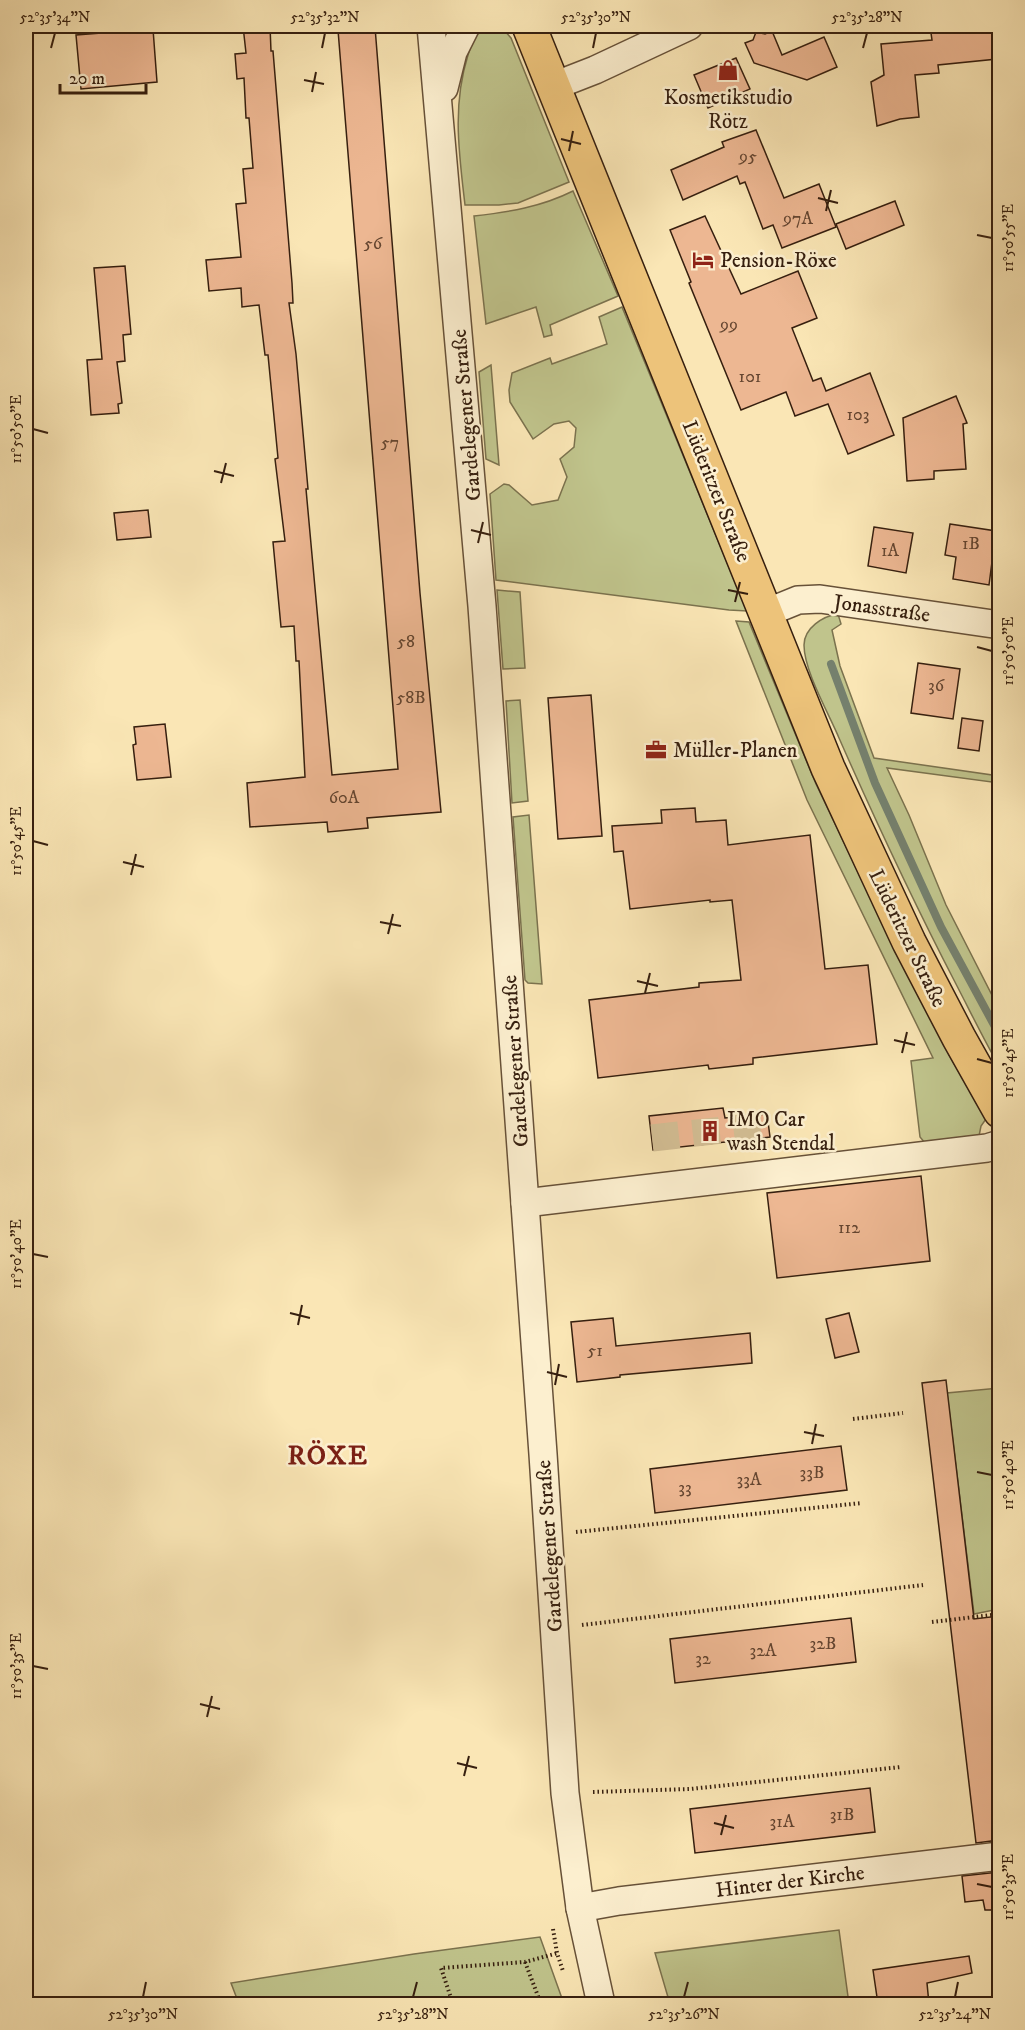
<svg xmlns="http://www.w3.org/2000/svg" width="1025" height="2030" font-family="'IM FELL DW Pica',serif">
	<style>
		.green { fill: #c0c48c; stroke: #7b724e; stroke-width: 1.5 }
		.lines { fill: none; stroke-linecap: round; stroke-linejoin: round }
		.stream { stroke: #75806d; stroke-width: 8 }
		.building { fill: #edb792; stroke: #361f0f; stroke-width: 1.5 }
		.minor-tunnel { stroke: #d3be94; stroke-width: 27; stroke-dasharray: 27 14; stroke-linecap: butt }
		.minor-casing { stroke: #675138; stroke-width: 30 }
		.major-casing { stroke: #361f0f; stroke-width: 36 }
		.path { stroke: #361f0f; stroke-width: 4; stroke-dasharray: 1.5 3; stroke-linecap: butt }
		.minor { stroke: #fcefcf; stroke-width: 27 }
		.major { stroke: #edc37a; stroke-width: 33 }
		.ticks { fill: none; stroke: #361f0f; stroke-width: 2 }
		.labels { text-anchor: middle; stroke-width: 5; stroke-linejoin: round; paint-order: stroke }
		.number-label { font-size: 18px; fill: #644530 }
		.poi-label { font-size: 21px; fill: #361f0f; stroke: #fcefcf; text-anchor: start }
		.street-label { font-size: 21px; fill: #361f0f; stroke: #fcefcf }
		.district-label { font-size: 27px; font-weight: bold; letter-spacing: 1.5px; fill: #7a1f14; stroke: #fcefcf }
		.neatline { fill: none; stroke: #361f0f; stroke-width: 2 }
		.ticks-label { font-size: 15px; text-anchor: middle; fill: #361f0f }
	</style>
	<rect width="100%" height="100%" fill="#fae6b5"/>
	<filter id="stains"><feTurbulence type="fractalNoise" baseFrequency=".00333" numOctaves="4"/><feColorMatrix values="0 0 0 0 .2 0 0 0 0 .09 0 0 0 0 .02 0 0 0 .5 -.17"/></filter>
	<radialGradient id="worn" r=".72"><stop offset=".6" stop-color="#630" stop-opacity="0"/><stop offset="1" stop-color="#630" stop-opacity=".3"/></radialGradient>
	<g class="green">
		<path d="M 494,27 L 504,30 L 511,38 L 569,182 L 518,203 L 499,205 L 465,205 C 459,153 452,106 468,55 C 470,48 474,35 481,31 C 485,29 491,28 494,27 Z"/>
		<path d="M 573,191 L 618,296 L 550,325 L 552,335 L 544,337 L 536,307 L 486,324 L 474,216 C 509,212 541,207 573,191 Z"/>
		<path d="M 622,307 L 747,611 L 729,610 L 496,580 L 490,494 L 504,484 L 509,485 L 532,505 L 558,500 L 567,477 L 560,459 L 574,447 L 576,428 L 569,421 L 554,424 L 533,439 L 510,402 L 509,390 L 512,373 L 550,358 L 552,364 L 607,344 L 599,317 Z"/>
		<path d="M 491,365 L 499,465 L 486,459 L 479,372 Z"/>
		<path d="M 497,590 L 520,592 L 525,668 L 503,669 Z"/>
		<path d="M 838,614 L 841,624 L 832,630 L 840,666 L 874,758 L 999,776 L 999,783 L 887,768 L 909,815 L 946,905 L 999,1009 L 999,1066 C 984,1040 971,1013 957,986 C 915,905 876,822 839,738 C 829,714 804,671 804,645 C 804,628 823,616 838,614 Z"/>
		<path d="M 736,621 L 749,622 L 816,784 L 880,918 L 949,1055 L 986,1119 L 981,1126 L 979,1136 L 925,1143 L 920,1137 L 911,1061 L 933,1058 L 807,800 Z"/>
		<path d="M 520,700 L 528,801 L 512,803 L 506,701 Z"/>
		<path d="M 529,815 L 542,984 L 528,983 L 525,980 L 513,817 Z"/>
		<path d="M 999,1388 L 999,1609 L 974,1614 L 947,1393 Z"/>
		<path d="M 839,1930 L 849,2004 L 670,2004 L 655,1953 Z"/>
		<path d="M 540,1937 L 564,2004 L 239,2004 L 231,1983 L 414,1954 Z"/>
	</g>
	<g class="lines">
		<path class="stream" d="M 831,664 L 875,783 L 941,927 L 1000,1036"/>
	</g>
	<g class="building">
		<path d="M 243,26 L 270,26 L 271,51 L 273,51 L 292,283 L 293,303 L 289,303 L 296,354 L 308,489 L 306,489 L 332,775 L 398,769 L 338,30 L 375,27 L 420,593 L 441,812 L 367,818 L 368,828 L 328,832 L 327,822 L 250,827 L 247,783 L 305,777 L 299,661 L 296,661 L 294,626 L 281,627 L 273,542 L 285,541 L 275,459 L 278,458 L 268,355 L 265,355 L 259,305 L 242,307 L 241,288 L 209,291 L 206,260 L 241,257 L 236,204 L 246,203 L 243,169 L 253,168 L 249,118 L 246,118 L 244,78 L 237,79 L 235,54 L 246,53 Z"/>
		<path d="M 930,26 L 979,26 L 980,33 L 993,31 L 997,59 L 938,65 L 939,73 L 915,75 L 919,117 L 900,119 L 877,126 L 871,82 L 884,75 L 881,44 L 932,40 Z"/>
		<path d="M 153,29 L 157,82 L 81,89 L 76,35 Z"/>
		<path d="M 772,31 L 782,55 L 824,37 L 837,67 L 807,80 L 754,63 L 745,43 L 753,40 L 756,32 L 765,34 Z"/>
		<path d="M 736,58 L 750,89 L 708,108 L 694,75 Z"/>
		<path d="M 756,130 L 784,198 L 819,184 L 836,227 L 782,248 L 773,225 L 763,229 L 745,182 L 740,184 L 737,176 L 683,200 L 671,170 L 724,147 L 722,142 Z"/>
		<path d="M 895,201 L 904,225 L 846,249 L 836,224 Z"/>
		<path d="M 705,216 L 741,294 L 798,271 L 817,318 L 792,328 L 813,381 L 821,378 L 826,391 L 870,373 L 894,435 L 848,454 L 828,404 L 795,416 L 786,392 L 741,410 L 689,283 L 691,282 L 670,230 Z"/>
		<path d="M 125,266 L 131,334 L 123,335 L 125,361 L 117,362 L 122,403 L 118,404 L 119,413 L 91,415 L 87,360 L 102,359 L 94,268 Z"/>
		<path d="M 956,396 L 967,423 L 963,424 L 966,469 L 934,471 L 934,479 L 907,481 L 903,418 Z"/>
		<path d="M 148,510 L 151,537 L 117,540 L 114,513 Z"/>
		<path d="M 950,524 L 996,531 L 989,585 L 953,579 L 956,557 L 945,555 Z"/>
		<path d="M 874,527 L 913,533 L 906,573 L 868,566 Z"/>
		<path d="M 918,663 L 960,669 L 953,719 L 911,713 Z"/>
		<path d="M 591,695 L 602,836 L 558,839 L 548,698 Z"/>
		<path d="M 962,718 L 983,721 L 979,751 L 958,748 Z"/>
		<path d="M 165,724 L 171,777 L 137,780 L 133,745 L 136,744 L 134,727 Z"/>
		<path d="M 695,808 L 696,822 L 726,820 L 728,845 L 810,835 L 825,969 L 868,965 L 877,1044 L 753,1058 L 753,1064 L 709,1069 L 708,1065 L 598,1078 L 589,1000 L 699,987 L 699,983 L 741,980 L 732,900 L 710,902 L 710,900 L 630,909 L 623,851 L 614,852 L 612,826 L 662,823 L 661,810 Z"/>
		<path d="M 723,1108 L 725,1118 L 767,1114 L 770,1137 L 653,1150 L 649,1116 Z"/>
		<path d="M 921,1176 L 930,1261 L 777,1278 L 767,1193 Z"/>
		<path d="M 849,1313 L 859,1352 L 835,1358 L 826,1319 Z"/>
		<path d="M 613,1318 L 616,1346 L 750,1333 L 752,1363 L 620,1375 L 620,1377 L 577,1382 L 571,1322 Z"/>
		<path d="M 946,1380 L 974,1619 L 999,1616 L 999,1840 L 976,1843 L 922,1383 Z"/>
		<path d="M 841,1446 L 847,1490 L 655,1513 L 650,1469 Z"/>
		<path d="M 851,1618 L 856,1662 L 675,1683 L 670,1639 Z"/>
		<path d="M 870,1788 L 875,1832 L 695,1853 L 690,1809 Z"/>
		<path d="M 999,1872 L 999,1910 L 985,1910 L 983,1900 L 965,1902 L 962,1876 Z"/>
		<path d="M 969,1956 L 972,1973 L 927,1983 L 929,2004 L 878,2004 L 873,1970 Z"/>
	</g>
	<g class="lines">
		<path class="minor-tunnel" d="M 652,1138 L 768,1125"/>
		<defs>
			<g id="minor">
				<path d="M 431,26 L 482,606 L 543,1454 L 565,1793 L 580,1908 L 601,2004"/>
				<path d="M 554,86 L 595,70 L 689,26"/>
				<path d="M 444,88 L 453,52 L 466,26"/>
				<path d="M 766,613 L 798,600 L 820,599 L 1000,625"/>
				<path d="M 525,1203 L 987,1148 L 1000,1144"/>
				<path d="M 580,1908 L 619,1901 L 1000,1856"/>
			</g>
			<path id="major" d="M 529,26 L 828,768 L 909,942 L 959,1038 L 1000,1111"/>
		</defs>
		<use href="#minor" class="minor-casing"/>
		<use href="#major" class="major-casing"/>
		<g class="path">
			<path d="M 853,1419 L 903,1413"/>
			<path d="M 576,1532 L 862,1503"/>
			<path d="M 932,1622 L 1000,1614"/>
			<path d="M 582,1625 L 923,1585"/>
			<path d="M 593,1792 L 690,1789 L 901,1767"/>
			<path d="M 553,1929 L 557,1953 L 563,1971"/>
			<path d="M 525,1962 L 541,2004"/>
			<path d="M 453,2004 L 441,1968 L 525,1962 L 558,1953"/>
		</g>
		<use href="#minor" class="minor"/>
		<use href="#major" class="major"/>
	</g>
	<path class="ticks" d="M 51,48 L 55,33M 322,48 L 325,33M 593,48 L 596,33M 863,48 L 867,33M 304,80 L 324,84M 312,92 L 316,72M 561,139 L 581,144M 569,151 L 573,131M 818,198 L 838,203M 826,211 L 831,190M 977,235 L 992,238M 33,429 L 48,433M 214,471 L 234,476M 221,483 L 226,463M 471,530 L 491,535M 478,543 L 483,522M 728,590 L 748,594M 735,602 L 740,582M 977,647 L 992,651M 33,841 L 48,845M 123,862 L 144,867M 131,875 L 136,854M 380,922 L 401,926M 388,934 L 393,914M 637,981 L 658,986M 645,993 L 650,973M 894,1040 L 915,1045M 902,1053 L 907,1032M 977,1059 L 992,1063M 33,1254 L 48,1257M 290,1313 L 310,1318M 298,1325 L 302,1305M 547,1372 L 567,1377M 555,1385 L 559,1364M 804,1432 L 824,1436M 812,1444 L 816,1424M 977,1472 L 992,1475M 33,1666 L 48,1669M 200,1704 L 220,1709M 207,1717 L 212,1696M 457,1763 L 477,1768M 464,1776 L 469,1756M 714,1823 L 734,1828M 721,1835 L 726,1815M 977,1884 L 992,1887M 143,1997 L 146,1982M 413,1997 L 417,1982M 684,1997 L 688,1982M 955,1997 L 958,1982"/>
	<defs>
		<symbol id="shop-bare" viewBox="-9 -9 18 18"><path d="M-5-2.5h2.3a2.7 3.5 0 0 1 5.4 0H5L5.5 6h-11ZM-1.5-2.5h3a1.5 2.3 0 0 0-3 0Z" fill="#8f2418" stroke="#fcefcf" stroke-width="2.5" paint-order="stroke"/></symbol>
		<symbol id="hotel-bare" viewBox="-9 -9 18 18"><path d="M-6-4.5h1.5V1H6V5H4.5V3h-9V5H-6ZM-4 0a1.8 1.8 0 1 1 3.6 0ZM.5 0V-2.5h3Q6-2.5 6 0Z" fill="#8f2418" stroke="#fcefcf" stroke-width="2.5" paint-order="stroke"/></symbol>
		<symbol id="office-bare" viewBox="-9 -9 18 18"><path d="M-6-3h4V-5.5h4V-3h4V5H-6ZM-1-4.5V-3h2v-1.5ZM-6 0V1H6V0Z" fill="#8f2418" stroke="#fcefcf" stroke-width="2.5" paint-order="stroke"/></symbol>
		<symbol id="building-bare" viewBox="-9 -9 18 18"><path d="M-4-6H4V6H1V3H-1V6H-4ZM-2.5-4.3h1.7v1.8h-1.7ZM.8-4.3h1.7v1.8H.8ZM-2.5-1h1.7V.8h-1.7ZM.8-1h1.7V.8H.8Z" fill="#8f2418" stroke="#fcefcf" stroke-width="2.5" paint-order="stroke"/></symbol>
	</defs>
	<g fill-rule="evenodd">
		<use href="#shop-bare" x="713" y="55" width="30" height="30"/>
		<use href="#hotel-bare" x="688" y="245" width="30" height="30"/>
		<use href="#office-bare" x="641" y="735" width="30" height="30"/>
		<use href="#building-bare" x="695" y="1116" width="30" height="30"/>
	</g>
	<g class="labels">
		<g class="number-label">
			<text x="748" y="162">95</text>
			<text x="798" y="224">97A</text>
			<text x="373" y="249">56</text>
			<text x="729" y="330">99</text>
			<text x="750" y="382">101</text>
			<text x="858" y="420">103</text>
			<text x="390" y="448">57</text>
			<text x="971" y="549">1B</text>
			<text x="890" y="556">1A</text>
			<text x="406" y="647">58</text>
			<text x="936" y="691">36</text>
			<text x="411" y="703">58B</text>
			<text x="344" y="803">60A</text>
			<text x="849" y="1233">112</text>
			<text x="595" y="1356">51</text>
			<text x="812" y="1478">33B</text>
			<text x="749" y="1485">33A</text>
			<text x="685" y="1493">33</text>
			<text x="823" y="1649">32B</text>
			<text x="763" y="1656">32A</text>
			<text x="703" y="1664">32</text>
			<text x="842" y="1820">31B</text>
			<text x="782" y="1827">31A</text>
		</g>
		<g class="poi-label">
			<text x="728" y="104" text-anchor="middle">Kosmetikstudio<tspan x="728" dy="24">Rötz</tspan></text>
			<text x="720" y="267">Pension-Röxe</text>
			<text x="673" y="757">Müller-Planen</text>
			<text x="727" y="1126">IMO Car<tspan x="727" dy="24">wash Stendal</tspan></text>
		</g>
		<g class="street-label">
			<text transform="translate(466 415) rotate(-95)" y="7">Gardelegener Straße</text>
			<text transform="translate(717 491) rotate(68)" y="7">Lüderitzer Straße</text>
			<text transform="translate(882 608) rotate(8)" y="7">Jonasstraße</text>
			<text transform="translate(908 938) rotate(64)" y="7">Lüderitzer Straße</text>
			<text transform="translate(515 1061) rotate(-94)" y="7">Gardelegener Straße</text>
			<text transform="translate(549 1546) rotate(-94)" y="7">Gardelegener Straße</text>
			<text transform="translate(790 1881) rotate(-7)" y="7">Hinter der Kirche</text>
		</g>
		<g class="district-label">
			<text x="328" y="1464">RÖXE</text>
		</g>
	</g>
	<rect width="1025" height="2030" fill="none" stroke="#fae6b5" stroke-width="66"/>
	<path d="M60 84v9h86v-9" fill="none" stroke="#361f0f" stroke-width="3"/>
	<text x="69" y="84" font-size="18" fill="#361f0f" stroke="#fcefcf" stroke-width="4.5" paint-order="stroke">20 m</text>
	<rect x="33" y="33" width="959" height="1964" class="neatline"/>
	<g class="ticks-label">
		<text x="55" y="22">52°35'34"N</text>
		<text x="325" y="22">52°35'32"N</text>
		<text x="596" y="22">52°35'30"N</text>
		<text x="867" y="22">52°35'28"N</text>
		<text transform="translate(1008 238) rotate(-90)" y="5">11°50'55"E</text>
		<text transform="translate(16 429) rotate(-90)" y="5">11°50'50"E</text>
		<text transform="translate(1008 651) rotate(-90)" y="5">11°50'50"E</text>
		<text transform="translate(16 841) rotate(-90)" y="5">11°50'45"E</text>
		<text transform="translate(1008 1063) rotate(-90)" y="5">11°50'45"E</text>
		<text transform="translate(16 1254) rotate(-90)" y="5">11°50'40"E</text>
		<text transform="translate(1008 1475) rotate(-90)" y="5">11°50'40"E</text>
		<text transform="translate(16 1666) rotate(-90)" y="5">11°50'35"E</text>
		<text transform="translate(1008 1887) rotate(-90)" y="5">11°50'35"E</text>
		<text x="143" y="2019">52°35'30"N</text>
		<text x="413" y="2019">52°35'28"N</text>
		<text x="684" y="2019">52°35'26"N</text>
		<text x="955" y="2019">52°35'24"N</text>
	</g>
	<rect width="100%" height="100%" filter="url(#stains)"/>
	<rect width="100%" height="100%" fill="url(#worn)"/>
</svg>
